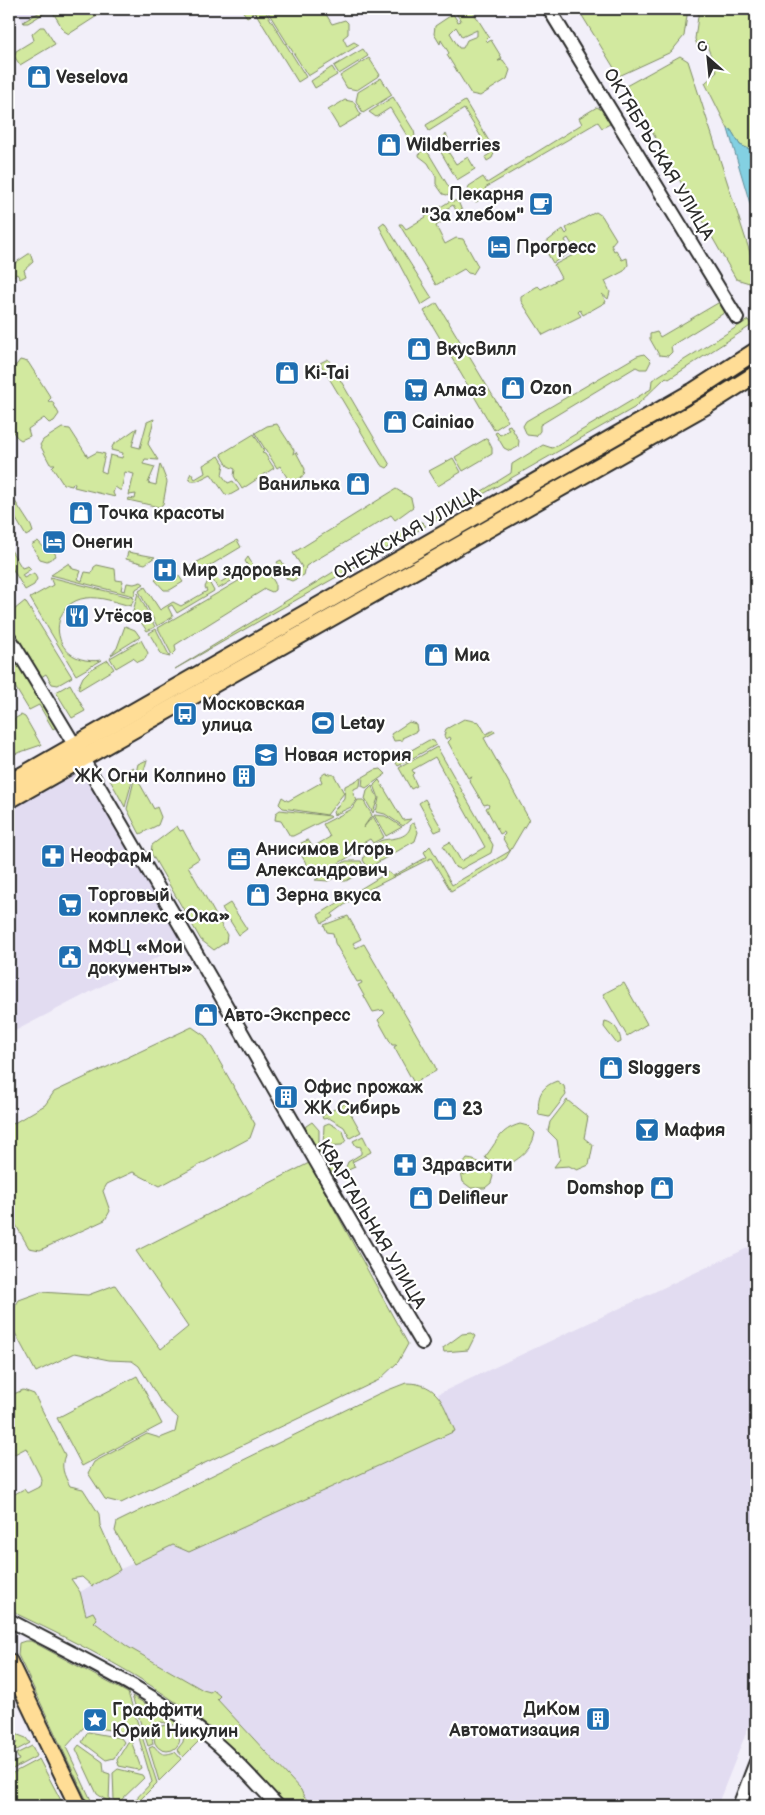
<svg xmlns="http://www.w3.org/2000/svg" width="765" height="1815" font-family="'Balsamiq Sans',sans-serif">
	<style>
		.built { fill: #e2dcf1 }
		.green { fill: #d2e99f; stroke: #7e8a65; fill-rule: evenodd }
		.water { fill: #83d0e2; stroke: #608e99 }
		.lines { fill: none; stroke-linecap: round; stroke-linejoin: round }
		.minor-casing { stroke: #2b2b2b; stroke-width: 16 }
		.major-casing { stroke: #2b2b2b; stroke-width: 20 }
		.minor { stroke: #fff; stroke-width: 12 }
		.major { stroke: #ffdd96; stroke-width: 16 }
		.labels { text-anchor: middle; stroke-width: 4.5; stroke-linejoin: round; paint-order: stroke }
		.poi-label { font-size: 18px; font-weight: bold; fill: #2b2b2b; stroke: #fff; text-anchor: start }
		.street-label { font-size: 18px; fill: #2b2b2b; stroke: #fff }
	</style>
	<rect width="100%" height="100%" fill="#f2eff9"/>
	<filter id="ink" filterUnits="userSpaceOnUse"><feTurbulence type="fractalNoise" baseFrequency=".02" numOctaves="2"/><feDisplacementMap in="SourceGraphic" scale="10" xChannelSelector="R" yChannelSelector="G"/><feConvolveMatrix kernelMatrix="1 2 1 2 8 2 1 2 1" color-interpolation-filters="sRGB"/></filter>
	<g filter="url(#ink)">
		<g class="built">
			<path d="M 16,9 L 45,9 L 23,22 Z"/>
			<path d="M 75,773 L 84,776 L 89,773 L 187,942 L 9,1034 L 9,808 L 69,774 Z"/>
			<path d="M 756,1244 L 756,1708 L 717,1806 L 315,1806 L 304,1797 L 301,1790 L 217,1699 L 213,1690 L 210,1692 L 203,1690 L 128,1647 L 86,1615 L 80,1592 L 110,1574 L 173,1545 L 189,1552 L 454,1432 L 438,1394 Z"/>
		</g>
		<g class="green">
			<path d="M 45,9 L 108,9 L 69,34 L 64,31 L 51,9 L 28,23 L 24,23 L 23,22 Z"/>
			<path d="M 241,9 L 264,9 L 306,77 L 298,82 L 255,12 L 247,17 Z"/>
			<path d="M 266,9 L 324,9 L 321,11 L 324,11 L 332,24 L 345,20 L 348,23 L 348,34 L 343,38 L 347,46 L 354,42 L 359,45 L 308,76 Z"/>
			<path d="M 463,9 L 472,10 L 489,37 L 486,40 L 488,42 L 491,40 L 502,58 L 498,61 L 503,60 L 510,70 L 507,79 L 480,96 L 471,94 L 447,55 L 449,53 L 441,40 L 440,44 L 434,34 L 435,26 L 453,14 L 458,22 L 461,21 L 456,13 ZM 456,27 L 462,37 L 477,30 L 477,36 L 467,40 L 463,48 L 459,48 L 450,33 Z"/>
			<path d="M 578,9 L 688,9 L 684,36 L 671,52 L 619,76 Z"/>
			<path d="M 699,9 L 756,9 L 756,144 L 749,149 L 740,145 L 731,130 L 728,129 L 705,83 L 717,72 L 706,43 L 698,48 L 695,39 Z"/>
			<path d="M 40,27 L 44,27 L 55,44 L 20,65 L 14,56 L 16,51 L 34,40 L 32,34 Z"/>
			<path d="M 363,49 L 368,56 L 339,74 L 334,66 Z"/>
			<path d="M 680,56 L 688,61 L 756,271 L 756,285 L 736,279 L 626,86 Z"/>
			<path d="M 369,58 L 380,75 L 357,90 L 347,88 L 340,76 Z"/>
			<path d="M 332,67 L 337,75 L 315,88 L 311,81 Z"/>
			<path d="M 381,78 L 392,95 L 363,113 L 356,101 L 358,92 Z"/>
			<path d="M 393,97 L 414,131 L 415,136 L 412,140 L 409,139 L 390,108 L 376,117 L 369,112 Z"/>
			<path d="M 345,100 L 354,102 L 361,115 L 339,128 L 328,110 Z"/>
			<path d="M 465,101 L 495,151 L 492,158 L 487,161 L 485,157 L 491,153 L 464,109 L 429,131 L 426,125 Z"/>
			<path d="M 597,107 L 607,113 L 610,124 L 602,128 L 598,122 L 485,188 L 488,195 L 476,202 L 471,200 L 467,194 L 469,186 L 483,177 L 487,183 L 582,124 L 579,118 Z"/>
			<path d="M 446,134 L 448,138 L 442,142 L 456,164 L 468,157 L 475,169 L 457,180 L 435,142 Z"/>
			<path d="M 425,150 L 429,154 L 450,189 L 451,192 L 447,195 L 443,194 L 436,184 L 436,177 L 428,163 L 419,156 L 420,152 Z"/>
			<path d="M 450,201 L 458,201 L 462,211 L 457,212 L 453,205 L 446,209 L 450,216 L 436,226 L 445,244 L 456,238 L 463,239 L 478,266 L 473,274 L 468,273 L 464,269 L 436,285 L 399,224 L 402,224 L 406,229 L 426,217 L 423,209 L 426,209 L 432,217 L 441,211 L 439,208 Z"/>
			<path d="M 596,212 L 602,216 L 616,239 L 611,245 L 614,251 L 616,250 L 622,260 L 627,258 L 628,265 L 624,271 L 605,281 L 610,292 L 608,299 L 602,294 L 606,302 L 583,315 L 580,310 L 578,312 L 581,316 L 543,335 L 521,301 L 521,296 L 538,286 L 541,289 L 561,278 L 554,265 L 577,253 L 568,238 L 565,240 L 571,252 L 553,263 L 546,251 L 545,243 L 563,229 L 566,234 L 568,232 L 566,228 Z"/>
			<path d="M 384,222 L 432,298 L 421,305 L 379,226 Z"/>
			<path d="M 30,253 L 33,262 L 24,270 L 26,276 L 20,279 L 17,274 L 9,279 L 9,267 Z"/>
			<path d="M 437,303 L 508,421 L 494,430 L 424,311 Z"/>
			<path d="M 718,303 L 723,303 L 726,311 L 724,313 L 671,346 L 672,352 L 668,356 L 659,355 L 650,339 L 650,334 L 657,332 L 660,337 Z"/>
			<path d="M 748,320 L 752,325 L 669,379 L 666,377 L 634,408 L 436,521 L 434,515 L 437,509 L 451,501 L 458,506 L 511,473 L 512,464 L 543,445 L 552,448 L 651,389 L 652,380 Z"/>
			<path d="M 644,354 L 651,361 L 647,369 L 640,369 L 636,367 L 540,425 L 540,431 L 536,436 L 527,435 L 523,426 L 526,421 L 637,356 Z"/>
			<path d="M 328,359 L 390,465 L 387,468 L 381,465 L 320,363 Z"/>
			<path d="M 20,360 L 28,362 L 51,398 L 48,401 L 50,402 L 52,401 L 59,414 L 54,421 L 49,423 L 44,418 L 28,429 L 30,436 L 21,440 C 2,430 9,387 9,367 L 14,364 L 14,368 Z"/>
			<path d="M 154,419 L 148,444 L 158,460 L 145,459 L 143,464 L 155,467 L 148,483 L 156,485 L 160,464 L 167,482 L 163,504 L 159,507 L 128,500 L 129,498 L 135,499 L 136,494 L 129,495 L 134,474 L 125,472 L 121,491 L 115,487 L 113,493 L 115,497 L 74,487 L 75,484 L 73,483 L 72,486 L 63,484 L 52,467 L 55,464 L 50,464 L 40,445 L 43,440 L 62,428 L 70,429 L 88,457 L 97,452 L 105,454 L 101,471 L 106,473 L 110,455 L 122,458 L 123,453 L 111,450 L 113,445 L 137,428 L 132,446 L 140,448 L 147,422 Z"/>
			<path d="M 277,424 L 294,450 L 293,454 L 296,452 L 305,469 L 304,475 L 297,480 L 288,479 L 280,466 L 277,468 L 255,433 L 267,426 Z"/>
			<path d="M 510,425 L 519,441 L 518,447 L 510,451 L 504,448 L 495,433 L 497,432 L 500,435 L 509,430 L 507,426 Z"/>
			<path d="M 254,434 L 264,451 L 262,453 L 265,454 L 274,468 L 242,489 L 234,476 L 235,469 L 228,466 L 221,454 Z"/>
			<path d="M 487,438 L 492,448 L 492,454 L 463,471 L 455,457 Z"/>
			<path d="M 219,456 L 224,464 L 222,475 L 228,483 L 233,481 L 239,490 L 230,495 L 225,494 L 211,474 L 197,481 L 191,481 L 189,477 L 191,473 L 195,479 L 205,473 L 203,465 Z"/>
			<path d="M 453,458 L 461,472 L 438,486 L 429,471 Z"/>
			<path d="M 396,489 L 411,498 L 413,507 L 395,520 L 391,515 L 306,566 L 304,575 L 292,581 L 287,579 L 277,562 L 281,560 L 290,575 L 302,567 L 293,553 Z"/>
			<path d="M 9,492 L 31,526 L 33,532 L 26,536 L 9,507 Z"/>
			<path d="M 415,522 L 422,522 L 426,526 L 175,669 Z"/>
			<path d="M 237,540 L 241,547 L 191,577 L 187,570 L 192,565 Z"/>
			<path d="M 38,541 L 46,550 L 53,549 L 56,556 L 47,561 L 40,559 L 31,545 Z"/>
			<path d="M 9,547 L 22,568 L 28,566 L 31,569 L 22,575 L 24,578 L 34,573 L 37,579 L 34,585 L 25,590 L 9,563 Z"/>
			<path d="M 128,552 L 155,557 L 145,564 L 126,559 Z"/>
			<path d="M 248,557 L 254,567 L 218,589 L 213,580 L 209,582 L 214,591 L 177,613 L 172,605 L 168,607 L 173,617 L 157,626 L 139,591 L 145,587 L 160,610 L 173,602 L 181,606 L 207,591 L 205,587 L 208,581 L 216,577 L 221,582 L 248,566 L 245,561 Z"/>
			<path d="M 69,563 L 73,569 L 81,571 L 78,579 L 82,581 L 85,572 L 92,573 L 94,567 L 97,565 L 115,569 L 116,580 L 123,581 L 121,590 L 125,591 L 127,583 L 134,584 L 141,582 L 144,584 L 136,589 L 134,596 L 51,575 Z"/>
			<path d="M 264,566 L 275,583 L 275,590 L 272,592 L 265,589 L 175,645 L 176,651 L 172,655 L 158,628 Z"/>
			<path d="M 162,576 L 168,580 L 179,576 L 183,582 L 170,590 L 164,590 L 155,580 Z"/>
			<path d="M 50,577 L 134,598 L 131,606 C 117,603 101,596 86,598 C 45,603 49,668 102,660 L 76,675 L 30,598 L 53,585 Z"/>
			<path d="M 138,593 L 155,627 L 147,631 L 138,618 L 132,615 Z"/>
			<path d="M 25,601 L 72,677 L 58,685 L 52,684 L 46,674 L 41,677 L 9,625 L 9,614 Z"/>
			<path d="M 125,626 L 135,630 L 140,637 L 111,655 L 117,648 Z"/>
			<path d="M 156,629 L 170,657 L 162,655 L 149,633 Z"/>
			<path d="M 141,640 L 148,653 L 145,659 L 138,662 L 133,658 L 116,668 L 110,658 Z"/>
			<path d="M 9,648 L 58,726 L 53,729 L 39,705 L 29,710 L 9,677 Z"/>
			<path d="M 108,660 L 114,669 L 79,690 L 78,688 L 83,677 L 90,670 Z"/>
			<path d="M 70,684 L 85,711 L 72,718 L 56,692 Z"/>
			<path d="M 21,715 L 25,717 L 41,745 L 9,756 L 9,722 Z"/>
			<path d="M 464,719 L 479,722 L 486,734 L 494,730 L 495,732 L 484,738 L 529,819 L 506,858 L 451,891 L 431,858 L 358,895 L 332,914 L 333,917 L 322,923 L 318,915 L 388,872 L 393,876 L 427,857 L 424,852 L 430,846 L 452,885 L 510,851 L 502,837 L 505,834 L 504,832 L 500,834 L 486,808 L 489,806 L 488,804 L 484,805 L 469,780 L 472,776 L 468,778 L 448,742 L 451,739 L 450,737 L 446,739 L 444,736 L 446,729 Z"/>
			<path d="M 409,722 L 416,724 L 417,731 L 402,738 L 403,740 L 394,741 L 391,734 Z"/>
			<path d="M 429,740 L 434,741 L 436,745 L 398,766 L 396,763 L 401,756 Z"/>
			<path d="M 437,747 L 493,845 L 491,853 L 461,869 L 455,867 L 443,846 L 450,842 L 461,861 L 485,847 L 435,757 L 412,770 L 414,773 L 412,775 L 417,786 L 411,789 L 399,768 Z"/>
			<path d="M 147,760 L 140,784 L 154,809 L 157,807 L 161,817 L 158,825 L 140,834 L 127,809 L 138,764 Z"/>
			<path d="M 133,767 L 135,770 L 125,807 L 110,780 Z"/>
			<path d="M 381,769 L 386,774 L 366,788 L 362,786 L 363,777 L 375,770 Z"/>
			<path d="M 325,773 L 334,775 L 344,793 L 327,815 L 283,808 L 279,804 L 282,797 L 288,801 L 322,782 L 320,777 Z"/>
			<path d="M 361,778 L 360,786 L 354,789 L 353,794 L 357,800 L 351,807 L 334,815 L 333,812 L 344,798 L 345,786 Z"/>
			<path d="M 379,780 L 403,820 L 411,819 L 403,826 L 385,814 L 376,812 L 379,798 L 374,785 Z"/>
			<path d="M 372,786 L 378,798 L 373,813 L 365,799 L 367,791 Z"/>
			<path d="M 425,799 L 442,829 L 435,832 L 419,803 Z"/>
			<path d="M 358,800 L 363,800 L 372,815 L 363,828 L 373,816 L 384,837 L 373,843 L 370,839 L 354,848 L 356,853 L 314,877 L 299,851 L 301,843 L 308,840 L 313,847 L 330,837 L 323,824 L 352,809 Z"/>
			<path d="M 280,810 L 330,816 L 331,817 L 293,836 L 290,836 L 281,821 L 275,820 L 276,813 Z"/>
			<path d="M 374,815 L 385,816 L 402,827 L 386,836 Z"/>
			<path d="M 414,823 L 418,832 L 415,841 L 368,868 L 363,860 L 366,850 C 371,847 378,841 383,840 C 394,838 409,839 411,824 Z"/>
			<path d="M 177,826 L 180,831 L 183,830 L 199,859 L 188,866 L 227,935 L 226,942 L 214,950 L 201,940 L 151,853 L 152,845 Z"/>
			<path d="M 346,861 L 361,861 L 365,870 L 346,881 L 342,881 L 338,876 L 328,881 L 315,880 Z"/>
			<path d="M 230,903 L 247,929 L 239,935 L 222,908 Z"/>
			<path d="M 348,916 L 361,939 L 353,943 L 356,948 L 364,944 L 435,1066 L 436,1071 L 414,1083 L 394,1047 L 397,1045 L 392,1045 L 378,1020 L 385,1013 L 383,1010 L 373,1012 L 358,985 L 362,983 L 361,981 L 357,982 L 335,943 L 333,933 L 327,932 L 324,925 Z"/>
			<path d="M 624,983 L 647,1024 L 627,1036 L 603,994 Z"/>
			<path d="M 605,1021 C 615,1023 620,1032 621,1042 L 617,1044 L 604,1027 Z"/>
			<path d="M 192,1027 L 205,1036 L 255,1124 L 250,1138 L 160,1186 L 133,1172 L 107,1184 L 103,1191 L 110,1211 L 105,1220 L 40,1250 L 29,1248 L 9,1213 L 9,1126 L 45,1105 L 54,1092 Z"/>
			<path d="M 557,1081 L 564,1086 L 566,1095 L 549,1117 L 539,1115 C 537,1097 540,1087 557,1081 Z"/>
			<path d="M 567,1100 L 588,1117 L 584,1138 L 593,1145 L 589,1165 L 577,1170 L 569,1166 L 554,1167 L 560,1159 L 557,1140 L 548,1131 L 550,1122 Z"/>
			<path d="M 345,1103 L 361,1132 L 350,1138 L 344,1127 L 329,1118 L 323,1119 L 322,1116 Z"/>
			<path d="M 312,1122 L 319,1130 L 319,1146 L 325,1153 L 328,1160 L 338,1166 L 342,1174 L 337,1176 L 332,1174 L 305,1129 L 306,1126 Z"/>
			<path d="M 329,1123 L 343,1131 L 346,1140 L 342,1145 L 323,1146 L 324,1125 Z"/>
			<path d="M 520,1124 L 528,1126 L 535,1133 C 531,1154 515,1161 497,1171 L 485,1157 C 498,1141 499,1130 520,1124 Z"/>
			<path d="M 363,1136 L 371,1152 L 352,1162 L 355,1167 L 344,1172 L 348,1162 L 361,1154 L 361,1147 L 356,1146 L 353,1141 Z"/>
			<path d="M 467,1159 C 480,1160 485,1166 493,1176 L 491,1183 L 485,1188 L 471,1188 L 463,1182 L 461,1172 L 464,1175 L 467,1173 L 464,1163 Z"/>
			<path d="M 309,1163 L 408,1344 L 398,1362 L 379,1380 L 121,1503 L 105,1499 L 88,1473 L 94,1462 L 147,1434 L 160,1438 L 175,1432 L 178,1418 L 161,1402 L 139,1366 L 132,1361 L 109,1360 L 75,1353 L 36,1372 L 15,1333 L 9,1316 L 19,1300 L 41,1292 L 88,1295 L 115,1285 L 161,1349 L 188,1327 L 136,1251 Z"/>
			<path d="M 471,1333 L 475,1336 L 468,1350 L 444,1352 L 443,1348 L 462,1334 Z"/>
			<path d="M 137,1376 L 162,1424 L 82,1466 L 57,1418 Z"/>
			<path d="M 406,1383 C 440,1383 443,1405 455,1431 L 189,1552 L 173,1545 L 134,1564 L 115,1531 L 117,1522 L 378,1394 Z"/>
			<path d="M 23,1390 L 34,1394 L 65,1455 C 60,1467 64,1475 70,1486 L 83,1489 L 99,1514 L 100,1525 L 120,1570 L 92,1586 L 82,1577 L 71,1579 L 80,1592 L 86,1615 L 93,1612 L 97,1619 L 94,1622 L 128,1647 L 203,1690 L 210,1692 L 213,1690 L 220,1696 L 217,1699 L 301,1790 L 304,1797 L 315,1806 L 288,1806 C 261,1780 230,1743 200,1720 C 143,1676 84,1646 19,1615 L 9,1607 L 9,1497 L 24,1489 L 27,1493 L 41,1486 L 42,1480 L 26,1448 L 9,1457 L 9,1396 Z"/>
			<path d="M 25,1641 L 31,1641 L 128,1693 L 157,1783 L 134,1806 L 133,1802 L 152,1782 L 139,1738 L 134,1734 L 85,1726 L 66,1747 L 91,1800 L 87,1801 L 18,1655 L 19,1643 Z"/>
			<path d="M 132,1696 C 144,1703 196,1732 199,1741 L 183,1757 L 177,1750 L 183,1742 L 184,1735 L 175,1725 L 161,1722 C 153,1726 151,1735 153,1744 L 148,1746 Z"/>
			<circle cx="167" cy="1738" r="13"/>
			<path d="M 88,1732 L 121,1738 L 124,1742 L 114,1758 L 106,1760 L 82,1742 Z"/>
			<path d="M 13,1733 L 26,1738 L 30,1743 L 15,1751 L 13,1747 L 9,1749 L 17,1743 Z"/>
			<path d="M 131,1741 L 141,1768 L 138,1770 L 119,1766 L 117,1760 L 128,1742 Z"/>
			<path d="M 79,1745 L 103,1762 L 104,1772 L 110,1774 L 109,1802 L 97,1794 L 76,1749 Z"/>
			<path d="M 32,1746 L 37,1756 L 9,1771 L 9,1765 L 19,1760 L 16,1754 Z"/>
			<path d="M 154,1746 C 162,1756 164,1755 175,1752 L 181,1759 L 159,1781 L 149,1748 Z"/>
			<path d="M 39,1759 L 64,1806 L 9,1806 L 9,1775 Z"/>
			<path d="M 118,1769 L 142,1775 L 144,1778 L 118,1803 L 114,1800 L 113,1773 Z"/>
		</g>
		<path class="water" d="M 728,129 L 731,130 L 740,145 L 749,149 L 756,144 L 756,224 Z"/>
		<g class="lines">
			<defs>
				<g id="minor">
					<path d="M 549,9 L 737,318"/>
					<path d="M 9,637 C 152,869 283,1109 422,1343"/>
					<path d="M 9,1620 C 78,1657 149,1689 210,1738 C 235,1758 256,1783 278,1806"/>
					<path d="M 739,1806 L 756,1762"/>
				</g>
				<g id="major">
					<path d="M 9,783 L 694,391 L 756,351"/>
					<path d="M 9,800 L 707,405 L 756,374"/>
					<path d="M 9,1662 L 78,1806"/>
				</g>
			</defs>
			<use href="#minor" class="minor-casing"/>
			<use href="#major" class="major-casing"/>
			<use href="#minor" class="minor"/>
			<use href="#major" class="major"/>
		</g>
	</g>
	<defs>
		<symbol id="shop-square" viewBox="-11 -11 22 22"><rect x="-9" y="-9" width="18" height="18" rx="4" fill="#1f6fb2" stroke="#fff"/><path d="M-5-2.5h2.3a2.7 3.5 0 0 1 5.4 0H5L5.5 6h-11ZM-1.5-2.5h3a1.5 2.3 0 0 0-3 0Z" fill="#fff"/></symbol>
		<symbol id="cafe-square" viewBox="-11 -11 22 22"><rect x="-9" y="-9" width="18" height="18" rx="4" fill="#1f6fb2" stroke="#fff"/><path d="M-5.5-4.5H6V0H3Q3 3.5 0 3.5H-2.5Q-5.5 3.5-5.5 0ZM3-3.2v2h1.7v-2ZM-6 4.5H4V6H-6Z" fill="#fff"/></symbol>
		<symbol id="hotel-square" viewBox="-11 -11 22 22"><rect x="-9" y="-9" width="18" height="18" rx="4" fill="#1f6fb2" stroke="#fff"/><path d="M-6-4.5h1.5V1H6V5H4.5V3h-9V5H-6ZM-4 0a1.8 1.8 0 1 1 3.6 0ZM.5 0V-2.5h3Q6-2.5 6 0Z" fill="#fff"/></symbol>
		<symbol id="supermarket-square" viewBox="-11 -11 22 22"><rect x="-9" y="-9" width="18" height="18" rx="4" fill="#1f6fb2" stroke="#fff"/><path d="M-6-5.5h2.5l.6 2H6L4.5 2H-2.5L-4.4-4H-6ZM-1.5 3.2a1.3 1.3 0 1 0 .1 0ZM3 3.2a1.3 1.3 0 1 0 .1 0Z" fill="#fff"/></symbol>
		<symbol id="hospital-square" viewBox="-11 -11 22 22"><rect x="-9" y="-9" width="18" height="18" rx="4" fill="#1f6fb2" stroke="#fff"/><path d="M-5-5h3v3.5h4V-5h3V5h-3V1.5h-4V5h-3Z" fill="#fff"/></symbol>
		<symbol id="restaurant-square" viewBox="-11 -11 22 22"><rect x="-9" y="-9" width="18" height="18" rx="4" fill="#1f6fb2" stroke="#fff"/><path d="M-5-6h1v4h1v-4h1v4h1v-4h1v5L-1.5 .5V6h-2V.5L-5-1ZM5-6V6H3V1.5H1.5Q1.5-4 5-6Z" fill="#fff"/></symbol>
		<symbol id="bus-square" viewBox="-11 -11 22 22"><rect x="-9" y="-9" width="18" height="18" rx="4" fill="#1f6fb2" stroke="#fff"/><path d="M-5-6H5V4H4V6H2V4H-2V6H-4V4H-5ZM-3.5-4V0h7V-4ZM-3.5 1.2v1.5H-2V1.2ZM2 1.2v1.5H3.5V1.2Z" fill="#fff"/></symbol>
		<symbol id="stadium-square" viewBox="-11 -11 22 22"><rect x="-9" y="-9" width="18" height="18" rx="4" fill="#1f6fb2" stroke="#fff"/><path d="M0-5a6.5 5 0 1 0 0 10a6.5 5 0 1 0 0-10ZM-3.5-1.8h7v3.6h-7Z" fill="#fff"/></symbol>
		<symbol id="school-square" viewBox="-11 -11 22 22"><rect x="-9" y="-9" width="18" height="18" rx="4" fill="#1f6fb2" stroke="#fff"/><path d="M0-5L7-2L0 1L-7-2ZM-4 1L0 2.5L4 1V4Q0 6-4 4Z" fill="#fff"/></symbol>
		<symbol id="building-square" viewBox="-11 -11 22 22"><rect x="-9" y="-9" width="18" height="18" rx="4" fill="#1f6fb2" stroke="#fff"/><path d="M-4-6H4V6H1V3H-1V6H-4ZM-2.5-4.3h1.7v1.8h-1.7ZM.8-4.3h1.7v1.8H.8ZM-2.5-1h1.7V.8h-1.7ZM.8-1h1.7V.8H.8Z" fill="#fff"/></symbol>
		<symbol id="pharmacy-square" viewBox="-11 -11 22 22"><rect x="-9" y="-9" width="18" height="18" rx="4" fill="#1f6fb2" stroke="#fff"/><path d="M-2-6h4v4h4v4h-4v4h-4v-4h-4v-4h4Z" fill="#fff"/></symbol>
		<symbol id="office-square" viewBox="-11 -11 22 22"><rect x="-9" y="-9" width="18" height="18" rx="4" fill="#1f6fb2" stroke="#fff"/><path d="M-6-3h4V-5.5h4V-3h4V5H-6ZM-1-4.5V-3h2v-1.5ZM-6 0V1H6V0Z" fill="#fff"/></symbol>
		<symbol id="civic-square" viewBox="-11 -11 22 22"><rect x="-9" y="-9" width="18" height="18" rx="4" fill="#1f6fb2" stroke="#fff"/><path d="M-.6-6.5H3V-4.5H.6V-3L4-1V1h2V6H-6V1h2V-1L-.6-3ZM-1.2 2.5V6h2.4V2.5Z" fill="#fff"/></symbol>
		<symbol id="bar-square" viewBox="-11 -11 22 22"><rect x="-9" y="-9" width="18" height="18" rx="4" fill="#1f6fb2" stroke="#fff"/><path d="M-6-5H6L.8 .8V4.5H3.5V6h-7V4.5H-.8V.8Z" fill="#fff"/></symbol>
		<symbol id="sight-square" viewBox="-11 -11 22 22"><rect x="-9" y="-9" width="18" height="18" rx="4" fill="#1f6fb2" stroke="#fff"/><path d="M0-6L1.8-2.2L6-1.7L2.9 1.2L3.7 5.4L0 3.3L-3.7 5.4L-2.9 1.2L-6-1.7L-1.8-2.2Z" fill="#fff"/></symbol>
	</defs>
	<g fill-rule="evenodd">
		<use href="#shop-square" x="25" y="63" width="28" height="28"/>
		<use href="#shop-square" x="375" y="131" width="28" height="28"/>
		<use href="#cafe-square" x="527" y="190" width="28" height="28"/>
		<use href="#hotel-square" x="485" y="233" width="28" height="28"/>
		<use href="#shop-square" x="405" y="335" width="28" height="28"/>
		<use href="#shop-square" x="273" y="359" width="28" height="28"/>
		<use href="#shop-square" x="499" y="374" width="28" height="28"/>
		<use href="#supermarket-square" x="402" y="376" width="28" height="28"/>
		<use href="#shop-square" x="381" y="408" width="28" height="28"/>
		<use href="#shop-square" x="344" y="470" width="28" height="28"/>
		<use href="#shop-square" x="67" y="499" width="28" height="28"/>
		<use href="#hotel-square" x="40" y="528" width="28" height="28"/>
		<use href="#hospital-square" x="151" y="556" width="28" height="28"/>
		<use href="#restaurant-square" x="63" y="602" width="28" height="28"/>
		<use href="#shop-square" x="422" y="641" width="28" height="28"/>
		<use href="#bus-square" x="171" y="700" width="28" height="28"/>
		<use href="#stadium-square" x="309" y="709" width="28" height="28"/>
		<use href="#school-square" x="252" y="741" width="28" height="28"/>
		<use href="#building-square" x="230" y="762" width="28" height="28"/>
		<use href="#pharmacy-square" x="39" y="842" width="28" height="28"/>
		<use href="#office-square" x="225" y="845" width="28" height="28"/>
		<use href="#shop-square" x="244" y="881" width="28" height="28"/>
		<use href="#supermarket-square" x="56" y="891" width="28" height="28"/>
		<use href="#civic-square" x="56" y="943" width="28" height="28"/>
		<use href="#shop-square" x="192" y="1001" width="28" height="28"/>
		<use href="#shop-square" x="597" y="1054" width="28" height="28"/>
		<use href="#building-square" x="272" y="1083" width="28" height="28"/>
		<use href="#shop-square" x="431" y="1095" width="28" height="28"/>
		<use href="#bar-square" x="633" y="1116" width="28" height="28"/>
		<use href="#pharmacy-square" x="391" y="1151" width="28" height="28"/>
		<use href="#shop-square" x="648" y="1174" width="28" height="28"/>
		<use href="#shop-square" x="407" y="1184" width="28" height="28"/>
		<use href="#building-square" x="584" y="1705" width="28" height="28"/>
		<use href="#sight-square" x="81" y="1706" width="28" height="28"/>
	</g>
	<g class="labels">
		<g class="poi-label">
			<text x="56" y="83">Veselova</text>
			<text x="406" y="151">Wildberries</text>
			<text x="524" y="200" text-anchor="end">Пекарня<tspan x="524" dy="21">"За хлебом"</tspan></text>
			<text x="516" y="253">Прогресс</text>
			<text x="436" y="355">ВкусВилл</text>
			<text x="304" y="379">Ki-Tai</text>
			<text x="530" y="394">Ozon</text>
			<text x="434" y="396">Алмаз</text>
			<text x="412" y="428">Сainiao</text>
			<text x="340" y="490" text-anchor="end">Ванилька</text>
			<text x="98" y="519">Точка красоты</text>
			<text x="72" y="548">Онегин</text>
			<text x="182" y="576">Мир здоровья</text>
			<text x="94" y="622">Утёсов</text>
			<text x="454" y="661">Миа</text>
			<text x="202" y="710">Московская<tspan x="202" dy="21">улица</tspan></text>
			<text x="340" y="729">Letay</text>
			<text x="284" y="761">Новая история</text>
			<text x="226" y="782" text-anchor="end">ЖК Огни Колпино</text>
			<text x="256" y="855">Анисимов Игорь<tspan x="256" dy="21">Александрович</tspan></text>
			<text x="70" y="862">Неофарм</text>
			<text x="88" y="901">Торговый<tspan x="88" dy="21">комплекс «Ока»</tspan></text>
			<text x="276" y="901">Зерна вкуса</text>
			<text x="88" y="953">МФЦ «Мои<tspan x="88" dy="21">документы»</tspan></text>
			<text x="224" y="1021">Авто-Экспресс</text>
			<text x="628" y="1074">Sloggers</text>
			<text x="304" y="1093">Офис прожаж<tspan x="304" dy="21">ЖК Сибирь</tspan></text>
			<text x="462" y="1115">23</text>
			<text x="664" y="1136">Мафия</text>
			<text x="422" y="1171">Здравсити</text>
			<text x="644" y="1194" text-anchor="end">Domshop</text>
			<text x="438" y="1204">Delifleur</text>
			<text x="580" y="1715" text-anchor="end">ДиКом<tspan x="580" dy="21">Автоматизация</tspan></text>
			<text x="112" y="1716">Граффити<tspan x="112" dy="21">Юрий Никулин</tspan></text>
		</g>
		<g class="street-label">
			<text transform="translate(659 154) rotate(59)" y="6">ОКТЯБРЬСКАЯ УЛИЦА</text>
			<text transform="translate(407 533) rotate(-30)" y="6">ОНЕЖСКАЯ УЛИЦА</text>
			<text transform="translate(372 1224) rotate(59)" y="6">КВАРТАЛЬНАЯ УЛИЦА</text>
		</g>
	</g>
	<rect width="765" height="1815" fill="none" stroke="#fff" stroke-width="30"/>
	<rect x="15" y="15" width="735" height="1785" fill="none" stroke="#2b2b2b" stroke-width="2" filter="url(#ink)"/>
	<g transform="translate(708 58) rotate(333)" stroke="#ffffff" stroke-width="4" paint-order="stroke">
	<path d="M0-4L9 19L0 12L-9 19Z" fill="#2b2b2b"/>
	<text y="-8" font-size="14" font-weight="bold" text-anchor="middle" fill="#2b2b2b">С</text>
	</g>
</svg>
